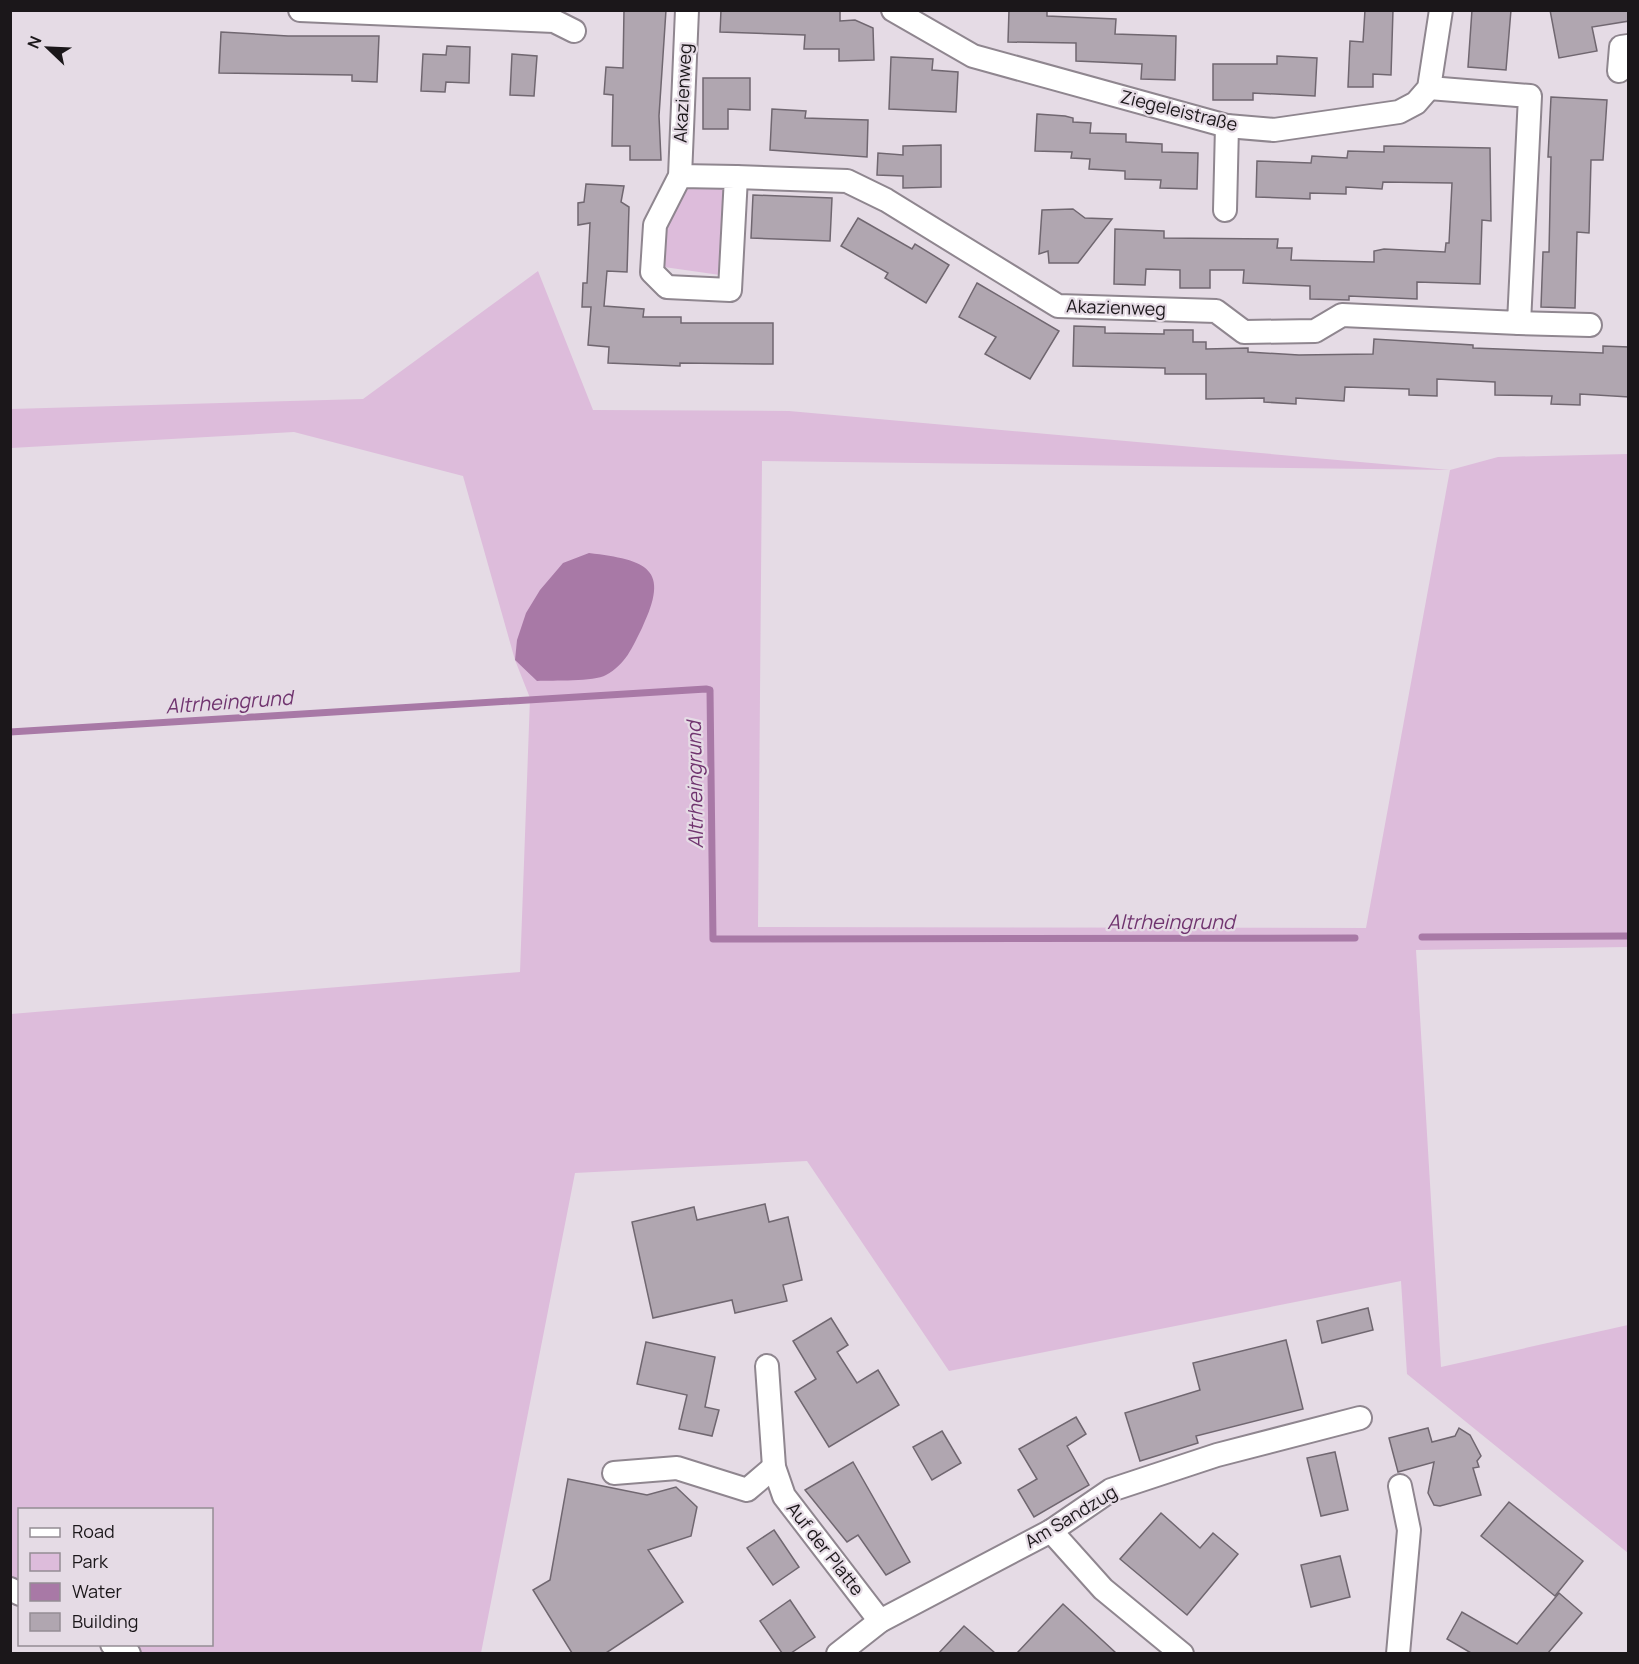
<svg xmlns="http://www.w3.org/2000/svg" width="1639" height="1664" font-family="Manrope,sans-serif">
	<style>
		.green { fill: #ddbcdb; fill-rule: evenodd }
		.water { fill: #a879a6 }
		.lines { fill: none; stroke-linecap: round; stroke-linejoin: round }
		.stream { stroke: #a879a6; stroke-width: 7 }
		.building { fill: #b0a6b0; stroke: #706770; stroke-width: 1.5 }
		.minor-casing { stroke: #8f868f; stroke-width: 26 }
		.minor { stroke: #fff; stroke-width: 22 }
		.labels { text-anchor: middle; stroke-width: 4.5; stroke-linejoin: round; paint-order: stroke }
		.street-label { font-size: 18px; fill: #1b171a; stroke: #e5dbe5 }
		.water-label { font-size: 20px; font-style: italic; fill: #70346f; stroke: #e5dbe5 }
	</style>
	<rect width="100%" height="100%" fill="#e5dbe5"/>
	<g class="green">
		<path d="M 683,177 L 731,181 L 720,275 L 664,267 L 666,212 Z"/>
		<path d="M 538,271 L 593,410 L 789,411 L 1450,470 L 1498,457 L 1628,454 L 1628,947 L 1416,950 L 1441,1367 L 1628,1325 L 1628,1553 L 1407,1374 L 1401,1281 L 949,1371 L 807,1161 L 575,1173 L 481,1653 L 144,1654 L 126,1645 L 212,1644 L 212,1510 L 20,1510 L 19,1590 L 11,1585 L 11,1014 L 520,972 L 530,698 L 515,660 L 463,476 L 294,432 L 11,448 L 11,409 L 363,399 ZM 762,461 L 1450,470 L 1366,928 L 758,927 Z"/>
	</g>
	<path class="water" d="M 589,553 C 647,560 671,568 642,628 C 632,648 626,664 606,675 C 594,682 553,680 537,681 L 515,660 L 517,640 L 526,613 L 540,590 L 563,563 Z"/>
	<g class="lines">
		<g class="stream">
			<path d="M 10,732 L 706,689 L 710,690 L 713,939 L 1355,938"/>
			<path d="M 1422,937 L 1628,936"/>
		</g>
	</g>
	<g class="building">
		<path d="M 624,10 L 666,10 L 659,116 L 661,160 L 630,160 L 630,146 L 612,146 L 613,95 L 604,94 L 606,67 L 623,68 Z"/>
		<path d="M 721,10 L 840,11 L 840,21 L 855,20 L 873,28 L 874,60 L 839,61 L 839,49 L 804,49 L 805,35 L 720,32 Z"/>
		<path d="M 1009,10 L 1047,10 L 1047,16 L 1116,19 L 1115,34 L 1176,36 L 1175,80 L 1141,79 L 1142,64 L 1076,61 L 1076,43 L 1008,42 Z"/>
		<path d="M 1365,10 L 1393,10 L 1391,75 L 1373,74 L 1373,87 L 1348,87 L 1350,41 L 1363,42 Z"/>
		<path d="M 1472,10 L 1511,10 L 1506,70 L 1468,67 Z"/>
		<path d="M 1550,10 L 1629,10 L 1629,21 L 1592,27 L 1597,51 L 1559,58 Z"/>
		<path d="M 221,32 L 288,36 L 379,36 L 377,82 L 352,81 L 352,75 L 219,73 Z"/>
		<path d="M 447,46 L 470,47 L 469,83 L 446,82 L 445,92 L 421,91 L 423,54 L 446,55 Z"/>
		<path d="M 512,54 L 537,56 L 534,96 L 510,95 Z"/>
		<path d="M 1277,56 L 1317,58 L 1315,96 L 1253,93 L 1253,100 L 1213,100 L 1213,64 L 1277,64 Z"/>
		<path d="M 891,57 L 933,59 L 932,70 L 958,72 L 956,112 L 889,109 Z"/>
		<path d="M 703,78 L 750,78 L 750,110 L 728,109 L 728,129 L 703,129 Z"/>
		<path d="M 1551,97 L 1607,100 L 1603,160 L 1591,160 L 1589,233 L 1577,232 L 1575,308 L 1541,307 L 1543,252 L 1549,252 L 1551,157 L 1548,157 Z"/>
		<path d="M 772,109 L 806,111 L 805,118 L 868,120 L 867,157 L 770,150 Z"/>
		<path d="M 1037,114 L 1065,116 L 1073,118 L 1073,122 L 1091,123 L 1090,133 L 1126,134 L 1126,142 L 1162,144 L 1162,152 L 1198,153 L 1197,189 L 1160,188 L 1161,180 L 1125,179 L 1125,171 L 1089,169 L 1090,159 L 1071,158 L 1072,152 L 1035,151 Z"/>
		<path d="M 941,145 L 941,187 L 903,188 L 903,176 L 877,175 L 878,153 L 903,155 L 903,146 Z"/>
		<path d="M 1384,146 L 1490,148 L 1491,221 L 1482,220 L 1480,284 L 1417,282 L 1417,299 L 1349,296 L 1349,300 L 1310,299 L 1310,286 L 1243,283 L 1244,270 L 1210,270 L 1210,288 L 1180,288 L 1180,270 L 1146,269 L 1145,285 L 1114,284 L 1115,229 L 1164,231 L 1164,238 L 1278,239 L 1277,248 L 1292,248 L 1291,260 L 1374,262 L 1374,251 L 1384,249 L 1445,252 L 1446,243 L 1449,243 L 1452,183 L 1383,182 L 1382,189 L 1346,187 L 1346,194 L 1310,193 L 1310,199 L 1256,197 L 1257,161 L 1311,163 L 1312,156 L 1347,158 L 1348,151 L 1384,152 Z"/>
		<path d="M 586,184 L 624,186 L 621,202 L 629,207 L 627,272 L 607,271 L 604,306 L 644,309 L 643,317 L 681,317 L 681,323 L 773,323 L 773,364 L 680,363 L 680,366 L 608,363 L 609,347 L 588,345 L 591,307 L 582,307 L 583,283 L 587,283 L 590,223 L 578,225 L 578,203 L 584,202 Z"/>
		<path d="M 753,195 L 832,198 L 830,241 L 751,238 Z"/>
		<path d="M 1073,209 L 1085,218 L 1112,219 L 1078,263 L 1049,263 L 1048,251 L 1039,254 L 1042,210 Z"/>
		<path d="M 858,218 L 912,249 L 915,244 L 949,265 L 926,303 L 885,278 L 888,273 L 841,246 Z"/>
		<path d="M 977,283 L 1059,331 L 1030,379 L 985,354 L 996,337 L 959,317 Z"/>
		<path d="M 1074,326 L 1105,327 L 1105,333 L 1164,334 L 1164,330 L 1193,330 L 1193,342 L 1206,342 L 1206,349 L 1248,348 L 1248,352 L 1299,355 L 1373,354 L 1374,339 L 1473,345 L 1473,348 L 1603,353 L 1603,346 L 1629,347 L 1629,397 L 1580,394 L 1580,405 L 1551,404 L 1552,396 L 1495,395 L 1495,382 L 1437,379 L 1437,396 L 1409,395 L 1409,389 L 1345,387 L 1344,401 L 1296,398 L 1296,404 L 1264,402 L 1264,398 L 1206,399 L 1206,374 L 1165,374 L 1165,368 L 1073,366 Z"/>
		<path d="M 765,1204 L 769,1222 L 788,1217 L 802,1280 L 783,1285 L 787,1301 L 735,1313 L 732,1300 L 653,1318 L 632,1222 L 694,1207 L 697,1220 Z"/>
		<path d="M 1368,1308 L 1373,1330 L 1322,1343 L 1317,1321 Z"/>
		<path d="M 831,1318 L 848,1345 L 837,1352 L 857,1383 L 878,1370 L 899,1405 L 829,1447 L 795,1392 L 816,1379 L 793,1341 Z"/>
		<path d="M 1286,1340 L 1303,1409 L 1196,1436 L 1198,1443 L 1140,1461 L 1125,1413 L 1200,1390 L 1193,1363 Z"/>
		<path d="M 646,1342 L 715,1357 L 705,1407 L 719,1410 L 712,1436 L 679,1429 L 687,1395 L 637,1384 Z"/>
		<path d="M 1076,1417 L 1086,1434 L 1067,1446 L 1089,1485 L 1034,1517 L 1018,1490 L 1037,1479 L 1019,1449 Z"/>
		<path d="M 1428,1428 L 1432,1442 L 1455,1436 L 1459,1428 L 1470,1435 L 1481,1456 L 1477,1461 L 1479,1467 L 1473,1468 L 1481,1495 L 1440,1506 L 1434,1505 L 1428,1493 L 1434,1462 L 1398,1472 L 1389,1438 Z"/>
		<path d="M 942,1431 L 961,1463 L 932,1480 L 913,1447 Z"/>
		<path d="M 1335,1452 L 1348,1510 L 1321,1516 L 1307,1458 Z"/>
		<path d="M 853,1462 L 910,1562 L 886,1575 L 858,1535 L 847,1542 L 805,1490 Z"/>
		<path d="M 568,1479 L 647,1495 L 676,1487 L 697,1507 L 691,1536 L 648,1550 L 683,1602 L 606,1653 L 572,1653 L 533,1590 L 550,1580 Z"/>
		<path d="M 1509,1502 L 1583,1561 L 1555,1596 L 1481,1536 Z"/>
		<path d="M 1161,1513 L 1200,1548 L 1213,1533 L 1238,1554 L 1187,1615 L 1120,1559 Z"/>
		<path d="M 774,1530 L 799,1567 L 773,1585 L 747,1548 Z"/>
		<path d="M 1340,1556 L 1350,1597 L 1311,1607 L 1301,1565 Z"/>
		<path d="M 1559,1593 L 1582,1613 L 1548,1653 L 1471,1653 L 1447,1639 L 1462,1612 L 1517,1644 Z"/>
		<path d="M 790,1600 L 815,1637 L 791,1653 L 782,1653 L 760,1621 Z"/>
		<path d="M 1063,1604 L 1116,1653 L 1017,1653 Z"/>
		<path d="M 964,1626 L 995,1653 L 939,1653 Z"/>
	</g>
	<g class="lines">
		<defs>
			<g id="minor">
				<path d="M 300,10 L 554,21 L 574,31"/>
				<path d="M 893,10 L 973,56 L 1227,126 L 1274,130 L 1399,112 L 1416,103 L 1429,88 L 1441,10"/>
				<path d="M 1619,71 L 1621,47 L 1628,46"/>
				<path d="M 680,176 L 736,177 L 730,290 L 667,287 L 652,272 L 655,225 L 680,176 L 687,10"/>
				<path d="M 736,177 L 847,181 L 886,200 L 1058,306 L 1216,311 L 1244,332 L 1315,331 L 1342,315 L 1519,323 L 1530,96 L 1429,88"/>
				<path d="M 1225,210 L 1227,126"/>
				<path d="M 1519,323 L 1590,325"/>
				<path d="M 767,1366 L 774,1467 L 784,1496 L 880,1621"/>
				<path d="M 614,1473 L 677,1468 L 747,1490 L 774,1467"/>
				<path d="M 1051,1531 L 1103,1589 L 1182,1654"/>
				<path d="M 10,1589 L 20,1594"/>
				<path d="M 112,1644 L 129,1654"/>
				<path d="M 838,1654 L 880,1621 L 1051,1531 L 1111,1490 L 1217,1455 L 1360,1418"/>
				<path d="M 1398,1654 L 1409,1530 L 1400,1486"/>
			</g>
		</defs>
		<use href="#minor" class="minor-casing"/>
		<use href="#minor" class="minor"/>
	</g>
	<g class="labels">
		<g class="street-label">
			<text transform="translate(683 93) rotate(-87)" y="6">Akazienweg</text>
			<text transform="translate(1179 111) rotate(14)" y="6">Ziegeleistraße</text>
			<text transform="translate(1116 308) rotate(2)" y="6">Akazienweg</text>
			<text transform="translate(1071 1517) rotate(-31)" y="6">Am Sandzug</text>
			<text transform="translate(825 1549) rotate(52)" y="6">Auf der Platte</text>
		</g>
		<g class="water-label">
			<text transform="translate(229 702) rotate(-4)" y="7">Altrheingrund</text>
			<text transform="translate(695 785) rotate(-91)" y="7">Altrheingrund</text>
			<text x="1171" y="929">Altrheingrund</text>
		</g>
	</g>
	<rect width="1639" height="1664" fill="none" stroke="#1b171a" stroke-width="24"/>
	<rect x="18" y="1508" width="195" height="138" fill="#e5dbe5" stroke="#948d94" stroke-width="1.5"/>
	<rect x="30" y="1528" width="30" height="9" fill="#ffffff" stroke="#948d94" stroke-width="1.5"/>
	<text x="72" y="1538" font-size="18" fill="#1b171a">Road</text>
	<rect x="30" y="1553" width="30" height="18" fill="#ddbcdb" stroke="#948d94" stroke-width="1.5"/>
	<text x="72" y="1568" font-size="18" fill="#1b171a">Park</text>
	<rect x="30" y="1583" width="30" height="18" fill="#a879a6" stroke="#948d94" stroke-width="1.5"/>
	<text x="72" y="1598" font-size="18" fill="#1b171a">Water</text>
	<rect x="30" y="1613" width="30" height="18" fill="#b0a6b0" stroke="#948d94" stroke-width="1.5"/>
	<text x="72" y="1628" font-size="18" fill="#1b171a">Building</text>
	<g transform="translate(48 48) rotate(293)" stroke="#e5dbe5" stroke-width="4.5" paint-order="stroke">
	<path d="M0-4.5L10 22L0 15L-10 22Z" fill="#1b171a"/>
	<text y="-9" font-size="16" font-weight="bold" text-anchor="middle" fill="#1b171a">N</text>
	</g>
</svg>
